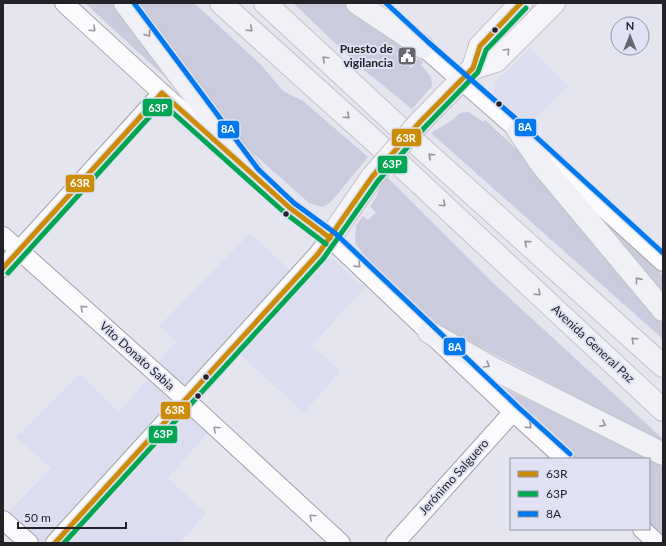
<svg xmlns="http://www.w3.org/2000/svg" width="666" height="546" font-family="Lato,sans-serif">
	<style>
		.built { fill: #ddddf0 }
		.green { fill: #cacbdc }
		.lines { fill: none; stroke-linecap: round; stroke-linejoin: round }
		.minor-casing { stroke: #a0a0a8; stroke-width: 20 }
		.major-casing { stroke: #c1c1c6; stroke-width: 24 }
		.highway-casing { stroke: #c1c1c6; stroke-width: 24 }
		.minor { stroke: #fbfbfd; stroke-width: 18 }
		.major { stroke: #f4f4f9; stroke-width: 22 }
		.highway { stroke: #f0f0f7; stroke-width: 22 }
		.major-bridge-casing { stroke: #c1c1c6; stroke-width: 24; stroke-linecap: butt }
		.major-bridge { stroke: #f4f4f9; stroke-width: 22 }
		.bus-1-casing { stroke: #e0e1f3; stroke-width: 8 }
		.bus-2-casing { stroke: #e0e1f3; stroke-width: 8 }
		.bus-3-casing { stroke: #e0e1f3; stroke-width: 8 }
		.bus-1 { stroke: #cc8c08; stroke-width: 5 }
		.bus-2 { stroke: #00a651; stroke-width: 5 }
		.bus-3 { stroke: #0079ef; stroke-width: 5 }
		.oneway { stroke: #99999d }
		.oneway2 { stroke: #93939a }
		.oneway3 { stroke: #96969b }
		.bus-dot { fill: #222228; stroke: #e0e1f3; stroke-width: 1.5 }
		.labels { text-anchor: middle; stroke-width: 4; stroke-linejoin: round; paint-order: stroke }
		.poi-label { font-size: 12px; font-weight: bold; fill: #222228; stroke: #e0e1f3; text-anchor: end }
		.street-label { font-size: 12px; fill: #222228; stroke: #e0e1f3 }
		.line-badge { stroke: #e0e1f3; stroke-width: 1.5 }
		.badge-label { font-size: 11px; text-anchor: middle; font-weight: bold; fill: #fff }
	</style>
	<rect width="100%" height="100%" fill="#e4e5ef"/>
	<g class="built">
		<path d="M 530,48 L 568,86 L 526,127 L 498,101 L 495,96 L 494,90 L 495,84 L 499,78 Z"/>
		<path d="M 250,233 L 291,271 L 187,389 L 155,365 L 176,342 L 159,326 Z"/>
		<path d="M 326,258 L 333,259 L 365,288 L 312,345 L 340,371 L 304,413 L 239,353 L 324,259 Z"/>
		<path d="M 80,374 L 119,412 L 149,378 L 166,393 L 170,398 L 170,403 L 48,543 L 39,543 L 35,541 L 6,515 L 51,468 L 16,437 Z"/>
		<path d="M 189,416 L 208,433 L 168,478 L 206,513 L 179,543 L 70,543 L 180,419 Z"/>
	</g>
	<g class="green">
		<path d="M 85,3 L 113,3 L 177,88 Z"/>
		<path d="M 136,3 L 194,3 L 261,65 L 283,91 L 303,101 L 368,157 L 330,203 L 322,207 L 309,203 L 246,147 Z"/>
		<path d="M 293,3 L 348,3 L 404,44 L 396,53 L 412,68 L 418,58 L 423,62 L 421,65 L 431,77 L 432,86 L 412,109 L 358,65 Z"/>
		<path d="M 469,112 L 483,122 L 485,120 L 524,156 L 663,317 L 663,339 L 431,133 L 451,121 L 460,113 Z"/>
		<path d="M 386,176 L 493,283 L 663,439 L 663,442 L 434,323 L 368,261 L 355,243 L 356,225 L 363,216 L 368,220 L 376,213 L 370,206 L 376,198 L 382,180 Z"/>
		<path d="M 575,196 L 663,275 L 663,298 Z"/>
		<path d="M 493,383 L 663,464 L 663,539 L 649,527 L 649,459 L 576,459 Z"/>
	</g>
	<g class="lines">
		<defs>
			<g id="minor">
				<path d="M 64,3 L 162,93 L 290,208 L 330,238 L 513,412 L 565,459"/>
				<path d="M 413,38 L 518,130 L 663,262"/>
				<path d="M 3,236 L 185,399 L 341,543"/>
				<path d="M 3,268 L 162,93"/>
				<path d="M 3,520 L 29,543"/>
				<path d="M 642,529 L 657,543"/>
				<path d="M 55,543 L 318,254 L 330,238"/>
				<path d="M 395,543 L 513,412"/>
			</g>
			<g id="major">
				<path d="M 473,68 L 496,61 L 554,3"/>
				<path d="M 420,122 L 473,68 L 480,46 L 521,3"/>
				<path d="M 330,238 L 372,177"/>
			</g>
			<g id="highway">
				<path d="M 125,3 L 253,174"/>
				<path d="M 221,3 L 381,147 L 663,410"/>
				<path d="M 265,3 L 416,143 L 663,366"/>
				<path d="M 357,3 L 423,47"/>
				<path d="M 518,130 L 542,165 L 663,310"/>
				<path d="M 429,332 L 494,369 L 663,454"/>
			</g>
		</defs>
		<use href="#minor" class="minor-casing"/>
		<use href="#major" class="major-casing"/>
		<use href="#highway" class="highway-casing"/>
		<use href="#minor" class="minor"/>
		<use href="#major" class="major"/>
		<use href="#highway" class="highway"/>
		<defs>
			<path id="major-bridge" d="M 372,177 L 420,122"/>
		</defs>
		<use href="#major-bridge" class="major-bridge-casing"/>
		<use href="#major-bridge" class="major-bridge"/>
		<defs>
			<g id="bus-1">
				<path d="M 3,268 L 162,93 L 290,208 L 330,238"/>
				<path d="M 55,543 L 318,254 L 372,177 L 420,122 L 473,68 L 480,46 L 521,3"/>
			</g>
			<g id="bus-2">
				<path d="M 8,273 L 162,103 L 285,213 L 326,244"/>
				<path d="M 64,543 L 323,259 L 378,181 L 425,127 L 478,72 L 486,50 L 526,8"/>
			</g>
			<g id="bus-3">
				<path d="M 134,3 L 258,169 L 294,203 L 335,233 L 518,407 L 570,454"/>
				<path d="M 386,3 L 428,42 L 523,125 L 663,253"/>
			</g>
		</defs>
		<use href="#bus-1" class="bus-1-casing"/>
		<use href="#bus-2" class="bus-2-casing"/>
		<use href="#bus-3" class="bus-3-casing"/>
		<use href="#bus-1" class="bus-1"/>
		<use href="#bus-2" class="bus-2"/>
		<use href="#bus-3" class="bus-3"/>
	</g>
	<defs><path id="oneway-chevron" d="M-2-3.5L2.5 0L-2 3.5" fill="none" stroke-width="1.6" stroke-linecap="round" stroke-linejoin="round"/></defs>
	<g class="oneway">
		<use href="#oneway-chevron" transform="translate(93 29) rotate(43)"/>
		<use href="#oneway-chevron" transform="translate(358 265) rotate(44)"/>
		<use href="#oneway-chevron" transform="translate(83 308) rotate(-138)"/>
		<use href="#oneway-chevron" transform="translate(529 426) rotate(42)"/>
		<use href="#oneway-chevron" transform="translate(216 429) rotate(-137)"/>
		<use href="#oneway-chevron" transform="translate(312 517) rotate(-137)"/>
	</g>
	<g class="oneway2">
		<use href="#oneway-chevron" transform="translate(250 29) rotate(42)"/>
		<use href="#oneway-chevron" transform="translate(148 34) rotate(53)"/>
		<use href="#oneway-chevron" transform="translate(325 59) rotate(-137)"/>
		<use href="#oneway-chevron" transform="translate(347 116) rotate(42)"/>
		<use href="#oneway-chevron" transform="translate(431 156) rotate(-138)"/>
		<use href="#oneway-chevron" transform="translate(443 204) rotate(43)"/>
		<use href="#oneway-chevron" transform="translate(527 243) rotate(-138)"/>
		<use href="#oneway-chevron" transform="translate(638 280) rotate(-129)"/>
		<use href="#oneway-chevron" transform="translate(538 293) rotate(43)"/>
		<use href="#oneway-chevron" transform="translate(634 340) rotate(-138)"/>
		<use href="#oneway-chevron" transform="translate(487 365) rotate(30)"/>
		<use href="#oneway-chevron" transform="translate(603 424) rotate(27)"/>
	</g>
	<use class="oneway3" href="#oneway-chevron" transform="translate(507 51) rotate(-45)"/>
	<defs>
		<symbol id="civic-square" viewBox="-11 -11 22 22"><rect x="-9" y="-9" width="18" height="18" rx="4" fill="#66666e" stroke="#e0e1f3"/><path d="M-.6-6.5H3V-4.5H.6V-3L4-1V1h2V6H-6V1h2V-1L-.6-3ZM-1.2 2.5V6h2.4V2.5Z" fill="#fff"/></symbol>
	</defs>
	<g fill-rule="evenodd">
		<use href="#civic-square" x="396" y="45" width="22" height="22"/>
	</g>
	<g class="bus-dot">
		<circle cx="495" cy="30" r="3.5"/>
		<circle cx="499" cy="104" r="3.5"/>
		<circle cx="286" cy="214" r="3.5"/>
		<circle cx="206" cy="377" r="3.5"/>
		<circle cx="198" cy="396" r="3.5"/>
	</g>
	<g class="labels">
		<g class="poi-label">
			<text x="393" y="53">Puesto de<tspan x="393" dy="14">vigilancia</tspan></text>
		</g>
		<g class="street-label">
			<text transform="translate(593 344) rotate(43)" y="4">Avenida General Paz</text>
			<text transform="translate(137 356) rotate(42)" y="4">Vito Donato Sabia</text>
			<text transform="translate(454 477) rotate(-48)" y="4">Jerónimo Salguero</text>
		</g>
	</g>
	<g class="line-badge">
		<rect x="142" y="98" width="31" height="19" rx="4" fill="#00a651"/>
		<rect x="514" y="118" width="23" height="19" rx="4" fill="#0079ef"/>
		<rect x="217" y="120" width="23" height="19" rx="4" fill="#0079ef"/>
		<rect x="391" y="128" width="31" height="19" rx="4" fill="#cc8c08"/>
		<rect x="377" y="155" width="31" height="19" rx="4" fill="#00a651"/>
		<rect x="65" y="174" width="30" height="19" rx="4" fill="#cc8c08"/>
		<rect x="443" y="337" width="23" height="19" rx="4" fill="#0079ef"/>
		<rect x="160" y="401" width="31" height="19" rx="4" fill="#cc8c08"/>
		<rect x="148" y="425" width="30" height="19" rx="4" fill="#00a651"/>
	</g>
	<g class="badge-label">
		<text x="158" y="112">63P</text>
		<text x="525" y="131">8A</text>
		<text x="228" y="133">8A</text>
		<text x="406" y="142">63R</text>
		<text x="392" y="168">63P</text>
		<text x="80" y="187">63R</text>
		<text x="455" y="351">8A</text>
		<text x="175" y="414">63R</text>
		<text x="163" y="438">63P</text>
	</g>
	<rect width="666" height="546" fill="none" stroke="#222228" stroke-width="8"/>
	<rect x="510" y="458" width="140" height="72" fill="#e0e1f3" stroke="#9495a2"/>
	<rect x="518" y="471" width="20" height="6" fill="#cc8c08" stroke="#9495a2"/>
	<text x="546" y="478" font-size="12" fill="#222228">63R</text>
	<rect x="518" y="491" width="20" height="6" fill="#00a651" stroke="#9495a2"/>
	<text x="546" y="498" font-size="12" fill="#222228">63P</text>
	<rect x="518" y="511" width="20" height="6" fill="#0079ef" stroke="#9495a2"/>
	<text x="546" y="518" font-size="12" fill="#222228">8A</text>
	<g transform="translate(630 36)"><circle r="19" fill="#e0e1f3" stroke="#9495a2"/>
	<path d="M0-3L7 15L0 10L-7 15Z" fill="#66666e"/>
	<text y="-6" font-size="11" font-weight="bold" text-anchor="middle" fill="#222228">N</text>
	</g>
	<path d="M18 522v6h108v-6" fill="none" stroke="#222228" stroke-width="2"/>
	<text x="24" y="522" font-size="12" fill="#222228" stroke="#e0e1f3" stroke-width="3" paint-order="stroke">50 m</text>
</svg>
